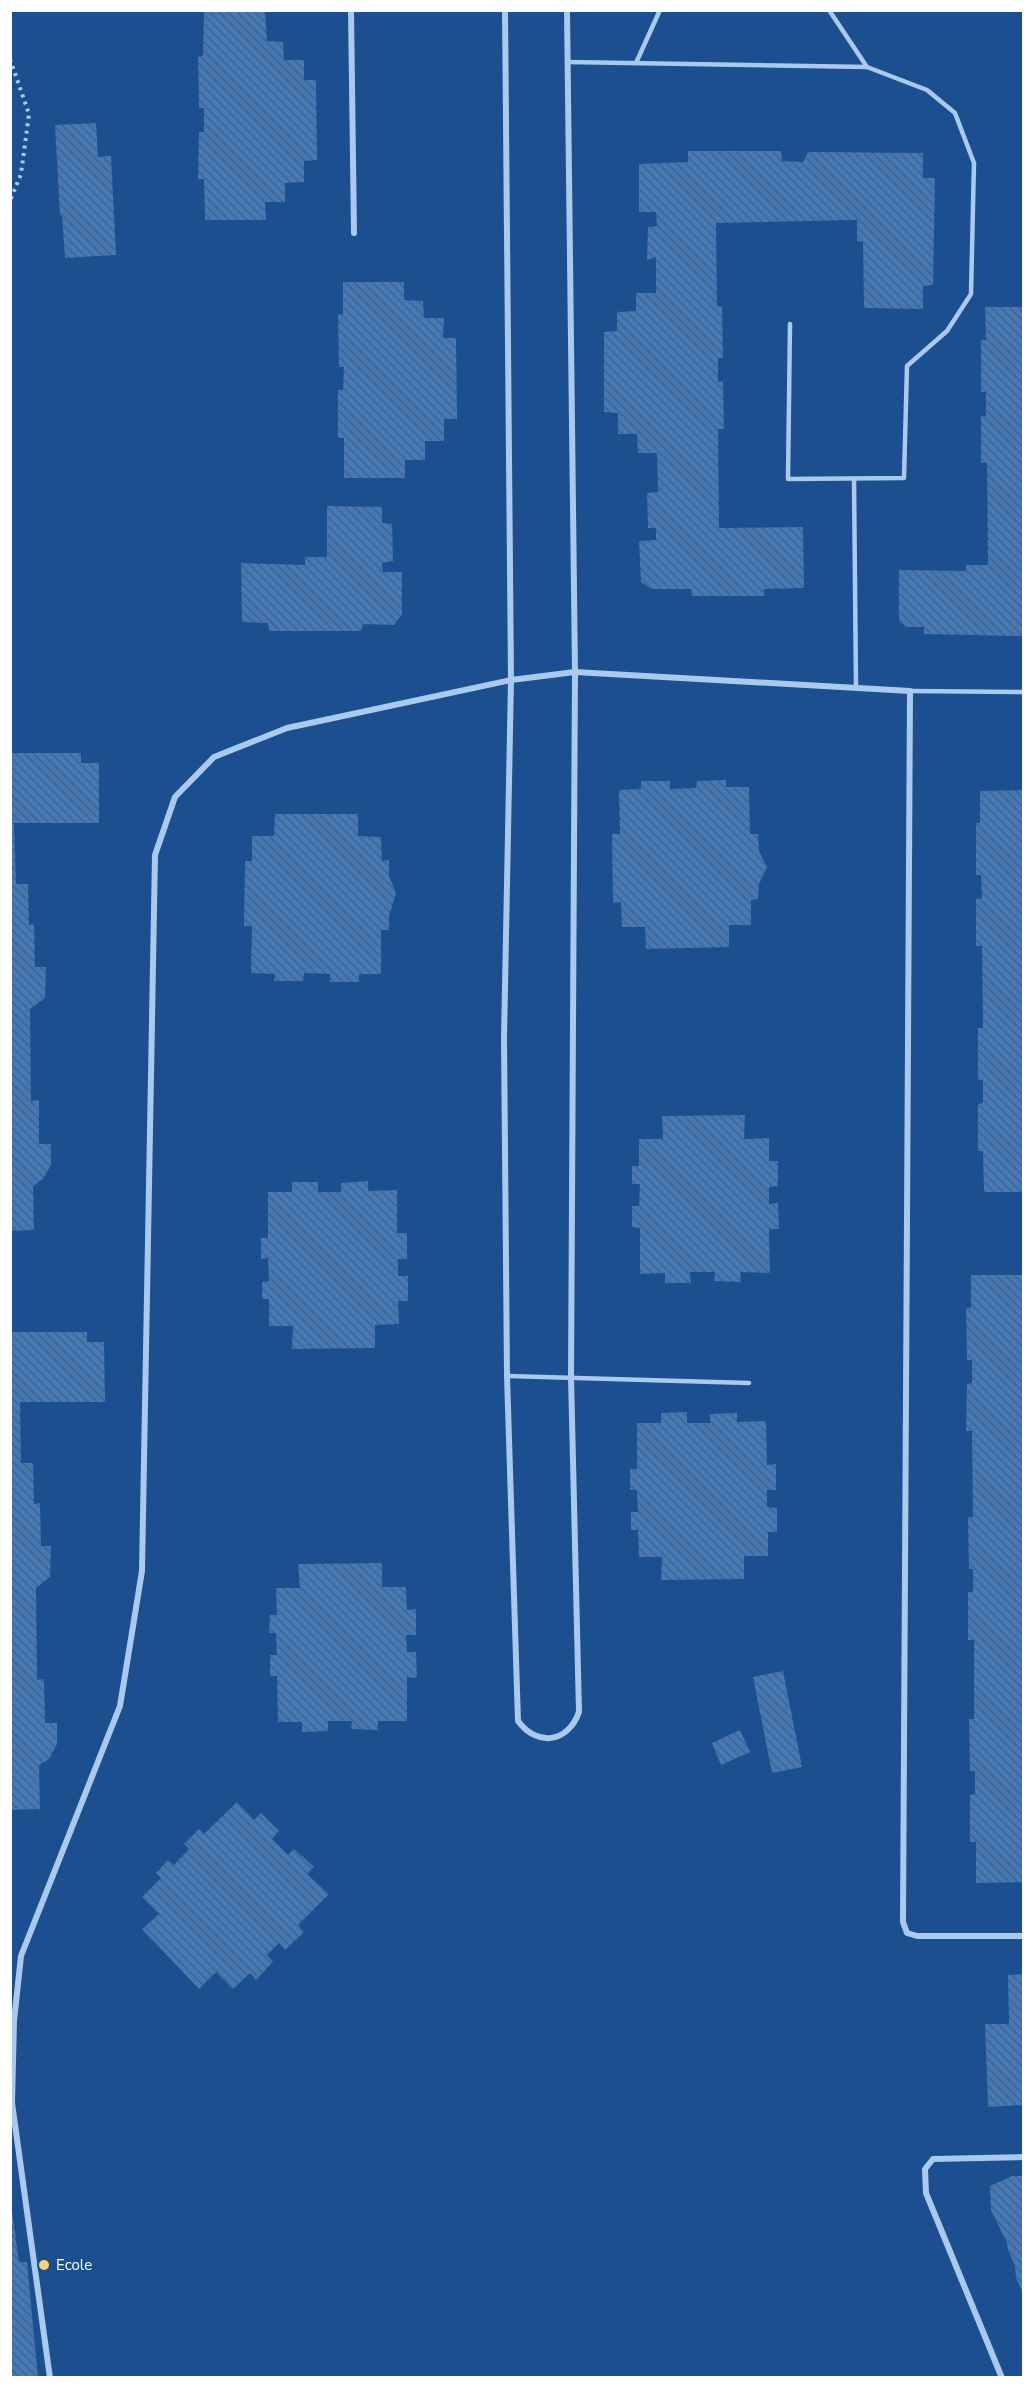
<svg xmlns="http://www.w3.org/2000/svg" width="1034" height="2388" font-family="'Nunito Sans',sans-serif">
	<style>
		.building { fill: url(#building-back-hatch) }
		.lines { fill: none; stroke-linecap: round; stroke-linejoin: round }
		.path { stroke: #a9c9ee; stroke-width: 4; stroke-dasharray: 3 4.5; stroke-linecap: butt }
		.service { stroke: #a9c9ee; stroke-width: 4.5 }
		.minor { stroke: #a9c9ee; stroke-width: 6 }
		.poi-dot { fill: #ffd166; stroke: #1b4f8f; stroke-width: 2 }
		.labels { text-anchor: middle; stroke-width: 5; stroke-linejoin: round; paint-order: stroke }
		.poi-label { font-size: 15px; fill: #fff; stroke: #1b4f8f; text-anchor: start }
	</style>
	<defs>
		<pattern id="building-back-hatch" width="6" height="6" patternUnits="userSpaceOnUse" patternTransform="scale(1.5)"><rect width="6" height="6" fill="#4478b7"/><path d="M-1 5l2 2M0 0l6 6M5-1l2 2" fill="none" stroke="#486282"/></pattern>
	</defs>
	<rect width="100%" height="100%" fill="#1b4f8f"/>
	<g class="building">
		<path d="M 204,10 L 265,10 L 267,41 L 283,42 L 284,60 L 304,60 L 304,80 L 316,80 L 317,160 L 304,161 L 304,182 L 285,183 L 285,202 L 265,202 L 266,220 L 205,220 L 204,179 L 198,179 L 199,132 L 204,132 L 204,108 L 199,108 L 198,57 L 203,56 Z"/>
		<path d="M 96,123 L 98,157 L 111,156 L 116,255 L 65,258 L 62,215 L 60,215 L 55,125 Z"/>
		<path d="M 688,151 L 781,151 L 782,161 L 803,162 L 808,152 L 923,153 L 923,178 L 935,178 L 933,285 L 923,286 L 923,309 L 864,308 L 863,242 L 857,241 L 857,220 L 716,223 L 717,306 L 722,306 L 723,358 L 718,358 L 718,382 L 723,381 L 724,429 L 718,429 L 719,528 L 803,527 L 804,588 L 764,589 L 764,596 L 692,596 L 691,589 L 651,589 L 641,582 L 639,541 L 656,540 L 656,528 L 648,528 L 647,493 L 658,492 L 657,453 L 638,453 L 637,434 L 618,434 L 618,413 L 604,412 L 604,332 L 617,331 L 617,312 L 636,311 L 636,293 L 656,293 L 656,257 L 647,260 L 648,227 L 657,226 L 656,212 L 639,212 L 639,164 L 688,162 Z"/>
		<path d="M 343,282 L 404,282 L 404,300 L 423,301 L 424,318 L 444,318 L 443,338 L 456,338 L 457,419 L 444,419 L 444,441 L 425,441 L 425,460 L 405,460 L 405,478 L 344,478 L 344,438 L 338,438 L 338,390 L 343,390 L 344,367 L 339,367 L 338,315 L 343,314 Z"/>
		<path d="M 985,307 L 1024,307 L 1024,636 L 924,634 L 924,627 L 906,627 L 899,621 L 899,570 L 966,571 L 966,565 L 988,565 L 987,463 L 981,463 L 981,416 L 986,416 L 986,392 L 981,392 L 981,340 L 986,340 Z"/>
		<path d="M 327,506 L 382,507 L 382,523 L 392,524 L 393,561 L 382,563 L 383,572 L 402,572 L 402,614 L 394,625 L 363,624 L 361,631 L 269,631 L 268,623 L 242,622 L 241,563 L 305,565 L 305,557 L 327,557 Z"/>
		<path d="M 10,753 L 81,753 L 81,763 L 99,763 L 99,823 L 14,823 L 16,884 L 28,884 L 29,925 L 34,924 L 35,967 L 46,967 L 45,998 L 30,1009 L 31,1101 L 39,1100 L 39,1144 L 51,1144 L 51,1165 L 43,1179 L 33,1186 L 34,1230 L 10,1231 Z"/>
		<path d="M 726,780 L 726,787 L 749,787 L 750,834 L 758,834 L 759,851 L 767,867 L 759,884 L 758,899 L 751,900 L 751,925 L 729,925 L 729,947 L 646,949 L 645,927 L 622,927 L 621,902 L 613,903 L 612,834 L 620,834 L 619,790 L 641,789 L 641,781 L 670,781 L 670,789 L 696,788 L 697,781 Z"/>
		<path d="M 1024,790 L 1024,1192 L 984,1192 L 983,1151 L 978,1151 L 978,1104 L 983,1103 L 983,1080 L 978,1080 L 978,1028 L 983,1028 L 982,946 L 976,946 L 976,899 L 982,898 L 981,875 L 976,875 L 976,823 L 980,823 L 980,791 Z"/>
		<path d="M 275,814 L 358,814 L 358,836 L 381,837 L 382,861 L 389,860 L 389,876 L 396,893 L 389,916 L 389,930 L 381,930 L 381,974 L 359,974 L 359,982 L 330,982 L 330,974 L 304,973 L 303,981 L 274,981 L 275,974 L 251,973 L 252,926 L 244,926 L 245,861 L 252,861 L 252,836 L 274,836 Z"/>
		<path d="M 745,1115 L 744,1139 L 769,1138 L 769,1161 L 778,1161 L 778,1186 L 769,1187 L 769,1204 L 778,1203 L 779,1229 L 769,1229 L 770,1273 L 740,1272 L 741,1282 L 714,1281 L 715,1272 L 690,1272 L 691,1283 L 665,1283 L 665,1273 L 640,1274 L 640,1228 L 632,1227 L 632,1206 L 639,1206 L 640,1184 L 632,1184 L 632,1166 L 639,1166 L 639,1139 L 663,1139 L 662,1116 Z"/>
		<path d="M 368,1181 L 368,1191 L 397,1190 L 397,1233 L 407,1233 L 407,1259 L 398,1259 L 398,1276 L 408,1276 L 408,1301 L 398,1301 L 399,1324 L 375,1325 L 375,1348 L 292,1349 L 293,1326 L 269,1326 L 269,1299 L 262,1299 L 262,1282 L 269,1281 L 268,1258 L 261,1259 L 261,1238 L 268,1238 L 268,1192 L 292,1192 L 292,1182 L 318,1182 L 318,1192 L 341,1192 L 341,1183 Z"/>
		<path d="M 971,1275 L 1024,1275 L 1024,1882 L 976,1883 L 976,1842 L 970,1842 L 970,1795 L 975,1794 L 975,1771 L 970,1771 L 969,1719 L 974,1719 L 974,1640 L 968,1640 L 968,1592 L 973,1592 L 973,1569 L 969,1569 L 968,1517 L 973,1517 L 972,1431 L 966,1431 L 967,1384 L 972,1383 L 972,1360 L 967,1360 L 966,1308 L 971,1308 Z"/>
		<path d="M 10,1332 L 87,1332 L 87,1342 L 104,1342 L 105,1402 L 20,1402 L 21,1463 L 33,1463 L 34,1504 L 40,1503 L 41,1546 L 51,1546 L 50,1577 L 36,1588 L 37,1680 L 44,1679 L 45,1723 L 57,1723 L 57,1744 L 49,1759 L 39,1765 L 40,1809 L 10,1810 Z"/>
		<path d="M 687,1412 L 687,1423 L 710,1423 L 710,1414 L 737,1413 L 737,1422 L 766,1421 L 767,1465 L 776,1464 L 776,1490 L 767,1490 L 767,1507 L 777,1508 L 777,1532 L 768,1532 L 768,1556 L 744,1556 L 744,1579 L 661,1580 L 662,1557 L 639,1557 L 638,1530 L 631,1530 L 631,1512 L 638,1512 L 637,1490 L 630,1490 L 630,1469 L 637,1469 L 637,1423 L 661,1423 L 661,1413 Z"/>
		<path d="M 382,1563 L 382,1587 L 406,1587 L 407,1610 L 416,1609 L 416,1635 L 406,1635 L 407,1652 L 416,1652 L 417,1678 L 407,1677 L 407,1721 L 378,1721 L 378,1730 L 351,1729 L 352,1721 L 328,1721 L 328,1731 L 302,1732 L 302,1722 L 278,1722 L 277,1676 L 270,1676 L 270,1655 L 277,1655 L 276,1633 L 269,1633 L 270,1615 L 277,1615 L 276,1588 L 300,1588 L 298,1564 Z"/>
		<path d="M 783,1671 L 802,1767 L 772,1773 L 753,1677 Z"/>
		<path d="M 740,1730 L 750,1752 L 721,1765 L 712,1743 Z"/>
		<path d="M 237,1802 L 254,1820 L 261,1813 L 279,1831 L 272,1839 L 288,1855 L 294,1849 L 314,1867 L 307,1874 L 329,1894 L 298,1925 L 304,1932 L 285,1950 L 279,1943 L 267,1955 L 273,1962 L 256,1980 L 250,1973 L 233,1989 L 216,1972 L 199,1989 L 142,1929 L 159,1914 L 142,1897 L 161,1878 L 156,1873 L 168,1860 L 174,1865 L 189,1849 L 184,1844 L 199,1829 L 204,1834 Z"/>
		<path d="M 1024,1974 L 1024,2105 L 988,2107 L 985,2024 L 1009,2024 L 1008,1975 Z"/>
		<path d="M 1012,2176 L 1024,2176 L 1024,2295 L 1016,2278 L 1015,2266 L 1008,2250 L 1007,2243 L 991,2210 L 990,2186 Z"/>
		<path d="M 10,2195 L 19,2262 L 27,2262 L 38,2378 L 10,2378 Z"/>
	</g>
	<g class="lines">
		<path class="path" d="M 10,59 L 29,114 L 21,174 L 10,201"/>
		<g class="service">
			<path d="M 829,10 L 867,67"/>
			<path d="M 567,62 L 867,67 L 927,90 L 955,113 L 974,163 L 971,294 L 947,331 L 907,366 L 904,478 L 788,479 L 790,324"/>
			<path d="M 636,63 L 660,10"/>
			<path d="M 854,479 L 856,687"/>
			<path d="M 910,691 L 1024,692"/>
			<path d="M 507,1376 L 749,1383"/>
		</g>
		<g class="minor">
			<path d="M 351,10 L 354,233"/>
			<path d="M 505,10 L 511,680 L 504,1038 L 507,1376 L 518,1721 C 537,1747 568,1743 579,1712 L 571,1377 L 575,672 L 567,10"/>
			<path d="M 50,2378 L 12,2103 L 14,2021 L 21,1956 L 120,1706 L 142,1571 L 155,855 L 175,797 L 214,757 L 287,728 L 511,680 L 575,672 L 910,691 L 903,1922 L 907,1933 L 917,1936 L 1024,1936"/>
			<path d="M 1002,2378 L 926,2193 L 925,2169 L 933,2159 L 1024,2157"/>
		</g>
	</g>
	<circle class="poi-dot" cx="44" cy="2265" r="6"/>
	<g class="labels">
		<g class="poi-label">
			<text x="56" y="2270">Ecole</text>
		</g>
	</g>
	<rect width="1034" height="2388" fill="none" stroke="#ffffff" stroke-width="24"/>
</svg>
